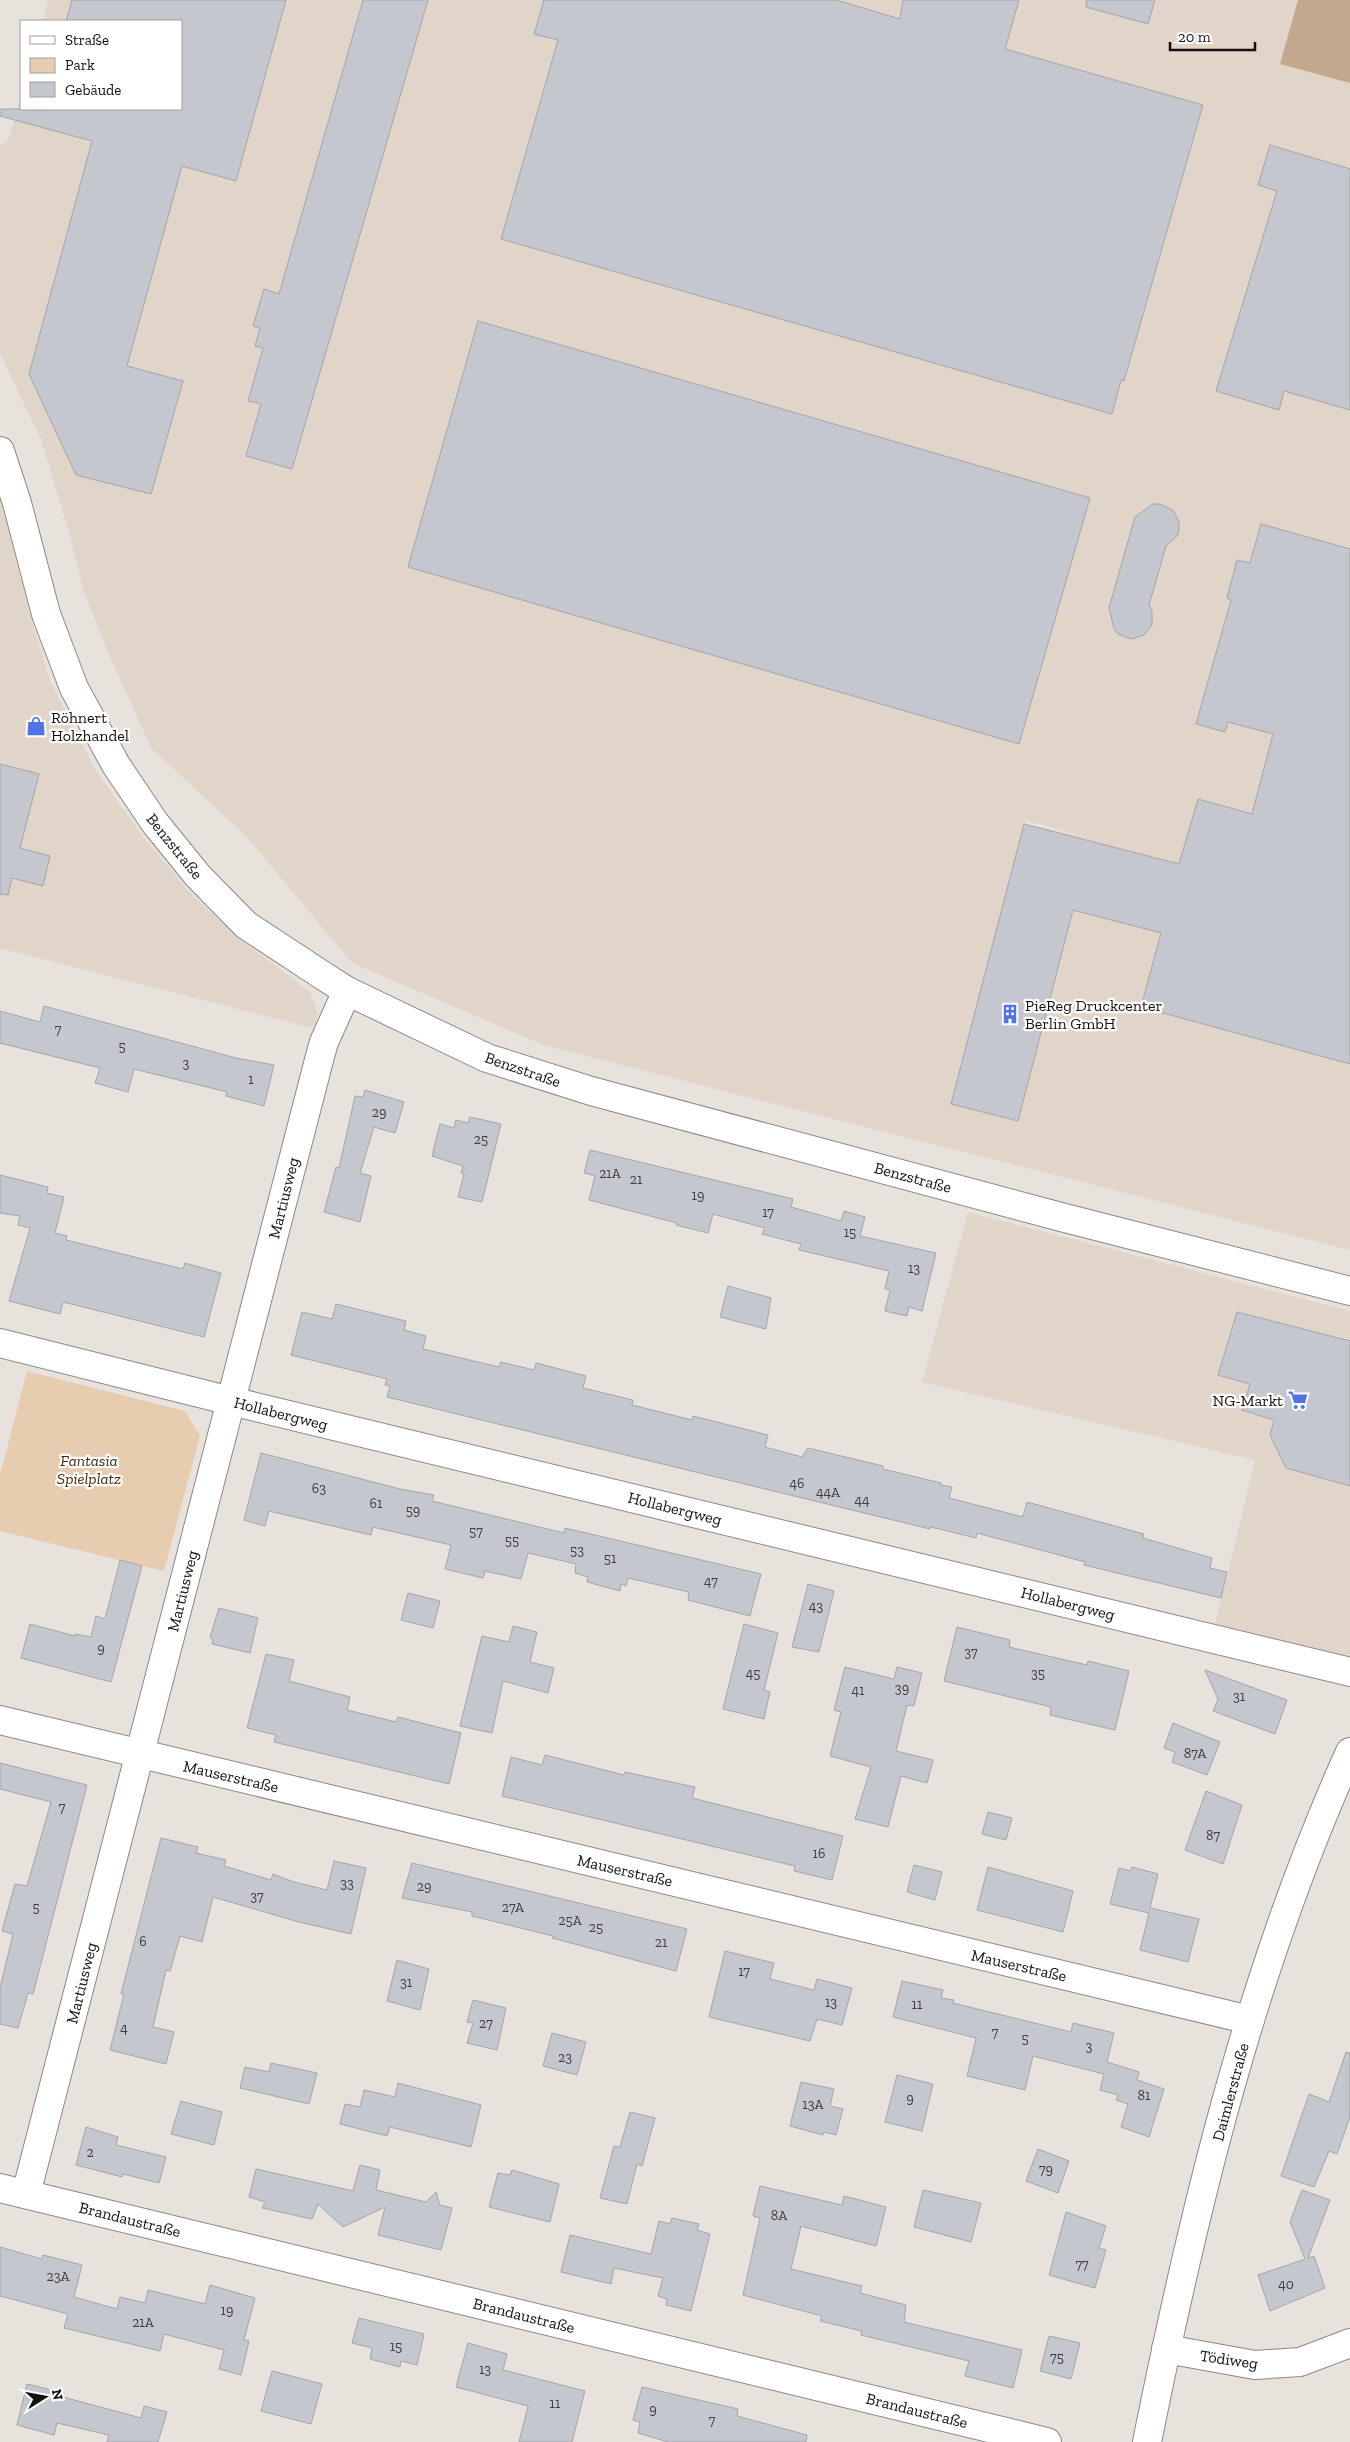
<svg xmlns="http://www.w3.org/2000/svg" width="1350" height="2442" font-family="'Zilla Slab',serif">
	<style>
		.built { fill: #e1d5ca; fill-rule: evenodd }
		.green { fill: #e8ccb0 }
		.forest { fill: #c4a88d }
		.building { fill: #c5c7ce; stroke: #a2a5ab }
		.lines { fill: none; stroke-linecap: round; stroke-linejoin: round }
		.minor-casing { stroke: #8d8884; stroke-width: 30 }
		.minor { stroke: #fff; stroke-width: 28 }
		.labels { text-anchor: middle; stroke-width: 4.5; stroke-linejoin: round; paint-order: stroke }
		.number-label { font-size: 14px; fill: #3f3e3e }
		.poi-label { font-size: 16px; fill: #12100e; stroke: #fff; text-anchor: start }
		.street-label { font-size: 16px; fill: #12100e; stroke: #fff }
		.park-label { font-size: 16px; font-style: italic; fill: #482b07; stroke: #fff }
	</style>
	<rect width="100%" height="100%" fill="#e8e2dd"/>
	<g class="built">
		<path d="M 48,0 L 1350,0 L 1350,1250 L 543,1045 L 352,963 L 245,835 L 151,748 L 108,652 L 84,592 L 67,525 L 40,437 L 0,354 L 0,145 L 8,141 L 21,96 L 21,109 L 181,109 L 181,21 L 42,21 ZM 1025,820 L 1092,839 L 1093,839 L 1025,824 Z"/>
		<path d="M 0,498 L 31,618 L 51,683 L 94,768 L 140,833 L 190,893 L 239,938 L 310,992 L 317,1010 L 317,1019 L 314,1025 L 308,1027 L 0,948 Z"/>
		<path d="M 968,1212 L 1350,1311 L 1350,1656 L 1339,1656 L 1215,1625 L 1255,1460 L 922,1382 Z"/>
	</g>
	<path class="green" d="M 27,1371 L 185,1411 L 200,1436 L 164,1571 L 0,1531 L 0,1475 Z"/>
	<path class="forest" d="M 1298,0 L 1350,0 L 1350,83 L 1280,64 Z"/>
	<g class="building">
		<path d="M 72,0 L 286,0 L 236,181 L 182,166 L 127,366 L 183,381 L 151,494 L 76,475 L 29,374 L 92,141 L 0,116 L 0,109 L 181,109 L 181,21 L 66,21 Z"/>
		<path d="M 363,0 L 428,0 L 292,469 L 246,456 L 261,404 L 248,401 L 263,348 L 255,346 L 260,328 L 253,326 L 264,289 L 279,294 Z"/>
		<path d="M 544,0 L 836,0 L 900,19 L 903,0 L 1019,0 L 1005,49 L 1203,105 L 1124,381 L 1121,380 L 1112,414 L 501,239 L 558,40 L 534,34 Z"/>
		<path d="M 1087,0 L 1155,0 L 1148,24 L 1086,7 Z"/>
		<path d="M 1270,145 L 1350,169 L 1350,410 L 1284,391 L 1279,410 L 1216,391 L 1277,191 L 1258,185 Z"/>
		<path d="M 478,321 L 1090,498 L 1019,744 L 408,567 Z"/>
		<path d="M 1153,504 L 1160,504 L 1173,510 L 1179,522 L 1179,530 L 1177,536 L 1166,546 L 1149,605 L 1152,611 L 1152,625 L 1144,635 L 1131,639 L 1118,634 L 1114,629 L 1109,608 L 1135,517 Z"/>
		<path d="M 1261,524 L 1350,549 L 1350,1064 L 1141,1007 L 1161,933 L 1073,910 L 1018,1121 L 951,1104 L 1024,824 L 1179,864 L 1198,799 L 1252,814 L 1273,734 L 1228,722 L 1225,732 L 1196,724 L 1231,600 L 1227,598 L 1237,560 L 1250,563 Z"/>
		<path d="M 0,764 L 39,774 L 20,848 L 50,856 L 43,886 L 12,878 L 8,895 L 0,894 Z"/>
		<path d="M 44,1006 L 236,1058 L 274,1065 L 264,1106 L 226,1096 L 227,1092 L 134,1069 L 128,1092 L 95,1083 L 100,1068 L 0,1043 L 0,1011 L 40,1022 Z"/>
		<path d="M 365,1090 L 404,1102 L 395,1133 L 374,1127 L 360,1173 L 371,1176 L 360,1222 L 324,1212 L 336,1167 L 339,1168 L 355,1096 L 363,1097 Z"/>
		<path d="M 470,1117 L 501,1124 L 482,1202 L 458,1197 L 464,1174 L 461,1173 L 463,1166 L 432,1156 L 440,1124 L 454,1128 L 456,1120 L 468,1123 Z"/>
		<path d="M 590,1150 L 793,1199 L 791,1207 L 841,1221 L 844,1211 L 865,1217 L 860,1236 L 936,1253 L 922,1311 L 909,1307 L 907,1316 L 885,1311 L 890,1290 L 885,1289 L 889,1271 L 799,1250 L 801,1244 L 762,1234 L 765,1228 L 713,1214 L 708,1233 L 676,1225 L 677,1223 L 589,1200 L 595,1176 L 584,1173 Z"/>
		<path d="M 0,1175 L 48,1187 L 47,1193 L 64,1197 L 55,1233 L 67,1236 L 66,1240 L 183,1269 L 185,1263 L 221,1273 L 204,1337 L 63,1302 L 60,1314 L 9,1301 L 30,1228 L 18,1225 L 20,1216 L 0,1213 Z"/>
		<path d="M 728,1286 L 771,1298 L 766,1329 L 720,1317 Z"/>
		<path d="M 336,1304 L 406,1321 L 404,1330 L 426,1336 L 423,1349 L 499,1367 L 501,1362 L 534,1370 L 536,1363 L 586,1376 L 583,1388 L 633,1400 L 632,1405 L 692,1420 L 693,1416 L 768,1435 L 765,1447 L 802,1457 L 808,1448 L 883,1466 L 883,1469 L 941,1483 L 941,1485 L 952,1487 L 949,1498 L 1023,1517 L 1027,1502 L 1144,1534 L 1143,1538 L 1212,1558 L 1210,1568 L 1227,1572 L 1221,1598 L 1084,1565 L 1085,1562 L 977,1533 L 976,1538 L 931,1527 L 930,1529 L 387,1397 L 390,1386 L 385,1385 L 387,1379 L 291,1355 L 302,1312 L 332,1319 Z"/>
		<path d="M 1237,1312 L 1350,1341 L 1350,1486 L 1286,1468 L 1270,1435 L 1274,1420 L 1242,1410 L 1250,1384 L 1218,1375 Z"/>
		<path d="M 261,1453 L 400,1489 L 434,1495 L 432,1501 L 564,1533 L 565,1528 L 761,1574 L 750,1616 L 688,1600 L 689,1592 L 628,1578 L 626,1586 L 621,1584 L 620,1591 L 587,1582 L 588,1577 L 575,1573 L 576,1564 L 528,1553 L 521,1579 L 485,1571 L 483,1578 L 445,1569 L 451,1545 L 373,1527 L 371,1535 L 269,1511 L 265,1526 L 244,1520 Z"/>
		<path d="M 120,1560 L 142,1566 L 111,1682 L 21,1658 L 30,1624 L 75,1636 L 75,1634 L 91,1637 L 96,1616 L 105,1619 Z"/>
		<path d="M 808,1584 L 834,1591 L 819,1652 L 792,1647 Z"/>
		<path d="M 408,1593 L 440,1601 L 433,1628 L 401,1620 Z"/>
		<path d="M 219,1608 L 258,1618 L 250,1653 L 212,1644 L 213,1639 L 210,1637 Z"/>
		<path d="M 744,1624 L 778,1633 L 764,1690 L 770,1692 L 764,1719 L 723,1709 Z"/>
		<path d="M 513,1626 L 537,1632 L 530,1662 L 554,1668 L 548,1693 L 503,1681 L 492,1733 L 460,1726 L 482,1636 L 509,1642 Z"/>
		<path d="M 957,1627 L 1010,1640 L 1009,1647 L 1087,1665 L 1088,1661 L 1129,1671 L 1115,1730 L 1050,1715 L 1051,1707 L 944,1681 Z"/>
		<path d="M 266,1654 L 294,1660 L 289,1681 L 350,1697 L 347,1710 L 396,1722 L 398,1717 L 461,1733 L 449,1784 L 274,1742 L 276,1735 L 247,1728 Z"/>
		<path d="M 845,1667 L 894,1679 L 897,1667 L 922,1673 L 914,1706 L 907,1705 L 896,1751 L 933,1760 L 927,1783 L 901,1776 L 888,1827 L 855,1819 L 871,1767 L 830,1756 L 841,1712 L 834,1710 Z"/>
		<path d="M 1205,1670 L 1287,1700 L 1275,1734 L 1213,1711 L 1218,1699 Z"/>
		<path d="M 1173,1723 L 1220,1742 L 1207,1775 L 1172,1762 L 1175,1752 L 1164,1748 Z"/>
		<path d="M 545,1755 L 624,1775 L 625,1772 L 695,1787 L 692,1798 L 843,1836 L 832,1880 L 794,1871 L 795,1866 L 502,1796 L 511,1757 L 542,1765 Z"/>
		<path d="M 0,1763 L 87,1785 L 33,1994 L 28,1993 L 18,2028 L 0,2024 L 0,1988 L 13,1934 L 2,1931 L 15,1884 L 27,1886 L 51,1802 L 0,1789 Z"/>
		<path d="M 1206,1791 L 1242,1805 L 1223,1864 L 1185,1850 Z"/>
		<path d="M 988,1812 L 1012,1818 L 1006,1840 L 982,1834 Z"/>
		<path d="M 161,1838 L 198,1847 L 196,1853 L 226,1860 L 224,1866 L 271,1880 L 273,1874 L 294,1882 L 327,1890 L 334,1861 L 366,1868 L 351,1934 L 299,1922 L 213,1897 L 202,1942 L 180,1936 L 170,1971 L 166,1970 L 153,2027 L 174,2032 L 166,2064 L 110,2050 L 124,1994 L 121,1994 Z"/>
		<path d="M 412,1863 L 687,1929 L 676,1971 L 552,1938 L 553,1936 L 472,1916 L 472,1912 L 402,1898 Z"/>
		<path d="M 914,1865 L 942,1872 L 935,1900 L 907,1892 Z"/>
		<path d="M 988,1867 L 1073,1891 L 1063,1932 L 977,1910 Z"/>
		<path d="M 1132,1867 L 1158,1874 L 1150,1908 L 1199,1919 L 1188,1962 L 1140,1950 L 1149,1913 L 1110,1904 L 1119,1868 L 1131,1871 Z"/>
		<path d="M 725,1951 L 774,1963 L 770,1979 L 814,1990 L 817,1979 L 852,1988 L 842,2025 L 817,2019 L 810,2041 L 709,2017 Z"/>
		<path d="M 397,1960 L 429,1969 L 420,2010 L 387,2001 Z"/>
		<path d="M 902,1981 L 943,1990 L 941,1998 L 954,2000 L 953,2003 L 1071,2032 L 1073,2023 L 1114,2033 L 1107,2062 L 1139,2072 L 1137,2080 L 1164,2089 L 1149,2137 L 1121,2127 L 1128,2104 L 1116,2100 L 1118,2095 L 1100,2090 L 1104,2074 L 1033,2056 L 1025,2090 L 967,2076 L 976,2038 L 893,2017 Z"/>
		<path d="M 473,2000 L 506,2008 L 497,2050 L 467,2043 L 473,2023 L 467,2022 Z"/>
		<path d="M 552,2033 L 586,2042 L 577,2075 L 543,2066 Z"/>
		<path d="M 1346,2052 L 1350,2053 L 1350,2117 L 1337,2154 L 1329,2151 L 1314,2187 L 1281,2176 L 1309,2094 L 1329,2102 Z"/>
		<path d="M 271,2063 L 317,2073 L 309,2104 L 240,2088 L 245,2067 L 269,2072 Z"/>
		<path d="M 897,2075 L 933,2084 L 922,2131 L 885,2122 Z"/>
		<path d="M 801,2082 L 834,2089 L 830,2106 L 843,2109 L 836,2135 L 824,2132 L 823,2135 L 790,2126 Z"/>
		<path d="M 398,2083 L 481,2105 L 471,2147 L 390,2127 L 387,2136 L 340,2124 L 345,2104 L 360,2107 L 364,2090 L 395,2097 Z"/>
		<path d="M 181,2101 L 222,2112 L 214,2145 L 171,2134 Z"/>
		<path d="M 630,2112 L 655,2118 L 642,2166 L 637,2164 L 627,2204 L 600,2198 L 614,2146 L 620,2147 Z"/>
		<path d="M 86,2127 L 118,2137 L 116,2145 L 166,2157 L 159,2183 L 123,2174 L 122,2177 L 76,2165 Z"/>
		<path d="M 1038,2149 L 1069,2161 L 1058,2193 L 1026,2181 Z"/>
		<path d="M 360,2165 L 380,2170 L 376,2190 L 426,2202 L 436,2192 L 440,2205 L 452,2208 L 441,2250 L 378,2235 L 385,2207 L 343,2227 L 318,2204 L 312,2219 L 262,2208 L 265,2202 L 249,2197 L 256,2169 L 353,2191 Z"/>
		<path d="M 512,2170 L 559,2184 L 550,2222 L 489,2207 L 498,2173 L 510,2175 Z"/>
		<path d="M 760,2186 L 842,2205 L 844,2196 L 886,2207 L 876,2246 L 801,2226 L 791,2269 L 862,2286 L 860,2293 L 906,2305 L 904,2322 L 1022,2350 L 1013,2388 L 965,2376 L 969,2361 L 861,2335 L 862,2331 L 820,2321 L 822,2316 L 743,2295 L 760,2218 L 753,2216 Z"/>
		<path d="M 923,2190 L 981,2203 L 971,2242 L 914,2227 Z"/>
		<path d="M 1302,2190 L 1330,2200 L 1308,2258 L 1314,2256 L 1325,2288 L 1270,2311 L 1258,2275 L 1305,2259 L 1290,2222 Z"/>
		<path d="M 1066,2212 L 1106,2226 L 1099,2248 L 1106,2250 L 1095,2288 L 1049,2275 Z"/>
		<path d="M 672,2218 L 699,2224 L 697,2230 L 710,2234 L 691,2311 L 666,2305 L 667,2299 L 658,2296 L 663,2278 L 614,2268 L 611,2284 L 561,2272 L 570,2235 L 651,2254 L 659,2221 L 670,2224 Z"/>
		<path d="M 0,2247 L 42,2259 L 43,2255 L 82,2265 L 74,2297 L 117,2309 L 120,2297 L 145,2303 L 148,2290 L 205,2304 L 210,2285 L 255,2298 L 244,2340 L 249,2341 L 241,2375 L 219,2369 L 224,2350 L 164,2334 L 160,2351 L 64,2328 L 68,2314 L 0,2296 Z"/>
		<path d="M 359,2318 L 424,2334 L 417,2365 L 401,2361 L 400,2367 L 370,2359 L 372,2348 L 352,2343 Z"/>
		<path d="M 1049,2336 L 1080,2343 L 1071,2379 L 1040,2371 Z"/>
		<path d="M 468,2343 L 507,2354 L 503,2370 L 585,2391 L 572,2442 L 519,2442 L 528,2406 L 456,2387 Z"/>
		<path d="M 272,2371 L 322,2384 L 311,2424 L 261,2411 Z"/>
		<path d="M 27,2384 L 64,2393 L 63,2397 L 141,2418 L 144,2406 L 167,2412 L 158,2442 L 107,2442 L 109,2435 L 57,2423 L 54,2435 L 17,2425 Z"/>
		<path d="M 642,2387 L 738,2409 L 737,2416 L 807,2435 L 806,2442 L 668,2442 L 638,2433 L 640,2422 L 633,2420 Z"/>
	</g>
	<g class="lines">
		<defs>
			<g id="minor">
				<path d="M 0,451 L 17,503 L 46,614 L 74,688 L 116,765 L 155,823 L 198,876 L 246,925 L 322,975 L 347,991 L 487,1058 L 591,1091 L 1061,1217 L 1350,1291"/>
				<path d="M 0,1343 L 231,1401 L 1350,1672"/>
				<path d="M 0,1720 L 1250,2020"/>
				<path d="M 0,2188 L 1047,2442"/>
				<path d="M 26,2194 L 319,1060 L 324,1042 L 347,991"/>
				<path d="M 1166,2349 L 1255,2365 L 1300,2362 L 1350,2343"/>
				<path d="M 1147,2442 C 1194,2208 1251,1971 1350,1752"/>
			</g>
		</defs>
		<use href="#minor" class="minor-casing"/>
		<use href="#minor" class="minor"/>
	</g>
	<defs>
		<symbol id="shop-bare" viewBox="-9 -9 18 18"><path d="M-5-2.5h2.3a2.7 3.5 0 0 1 5.4 0H5L5.5 6h-11ZM-1.5-2.5h3a1.5 2.3 0 0 0-3 0Z" fill="#5273e8" stroke="#fff" stroke-width="2.5" paint-order="stroke"/></symbol>
		<symbol id="building-bare" viewBox="-9 -9 18 18"><path d="M-4-6H4V6H1V3H-1V6H-4ZM-2.5-4.3h1.7v1.8h-1.7ZM.8-4.3h1.7v1.8H.8ZM-2.5-1h1.7V.8h-1.7ZM.8-1h1.7V.8H.8Z" fill="#5273e8" stroke="#fff" stroke-width="2.5" paint-order="stroke"/></symbol>
		<symbol id="supermarket-bare" viewBox="-9 -9 18 18"><path d="M-6-5.5h2.5l.6 2H6L4.5 2H-2.5L-4.4-4H-6ZM-1.5 3.2a1.3 1.3 0 1 0 .1 0ZM3 3.2a1.3 1.3 0 1 0 .1 0Z" fill="#5273e8" stroke="#fff" stroke-width="2.5" paint-order="stroke"/></symbol>
	</defs>
	<g fill-rule="evenodd">
		<use href="#shop-bare" x="22" y="712" width="28" height="28"/>
		<use href="#building-bare" x="996" y="1000" width="28" height="28"/>
		<use href="#supermarket-bare" x="1284" y="1386" width="28" height="28"/>
	</g>
	<g class="labels">
		<g class="number-label">
			<text x="58" y="1034">7</text>
			<text x="122" y="1051">5</text>
			<text x="186" y="1068">3</text>
			<text x="251" y="1084">1</text>
			<text x="379" y="1117">29</text>
			<text x="481" y="1144">25</text>
			<text x="610" y="1178">21A</text>
			<text x="636" y="1184">21</text>
			<text x="698" y="1200">19</text>
			<text x="768" y="1217">17</text>
			<text x="850" y="1237">15</text>
			<text x="914" y="1273">13</text>
			<text x="797" y="1488">46</text>
			<text x="319" y="1493">63</text>
			<text x="828" y="1497">44A</text>
			<text x="862" y="1505">44</text>
			<text x="376" y="1508">61</text>
			<text x="413" y="1515">59</text>
			<text x="476" y="1536">57</text>
			<text x="512" y="1545">55</text>
			<text x="577" y="1555">53</text>
			<text x="610" y="1563">51</text>
			<text x="711" y="1586">47</text>
			<text x="816" y="1611">43</text>
			<text x="101" y="1653">9</text>
			<text x="971" y="1657">37</text>
			<text x="753" y="1678">45</text>
			<text x="1038" y="1678">35</text>
			<text x="902" y="1693">39</text>
			<text x="858" y="1695">41</text>
			<text x="1239" y="1701">31</text>
			<text x="1195" y="1758">87A</text>
			<text x="62" y="1812">7</text>
			<text x="1213" y="1840">87</text>
			<text x="819" y="1858">16</text>
			<text x="347" y="1888">33</text>
			<text x="424" y="1891">29</text>
			<text x="257" y="1901">37</text>
			<text x="36" y="1912">5</text>
			<text x="513" y="1912">27A</text>
			<text x="570" y="1925">25A</text>
			<text x="596" y="1932">25</text>
			<text x="143" y="1946">6</text>
			<text x="661" y="1947">21</text>
			<text x="744" y="1976">17</text>
			<text x="406" y="1987">31</text>
			<text x="831" y="2007">13</text>
			<text x="917" y="2009">11</text>
			<text x="486" y="2028">27</text>
			<text x="124" y="2033">4</text>
			<text x="995" y="2037">7</text>
			<text x="1025" y="2043">5</text>
			<text x="1089" y="2051">3</text>
			<text x="565" y="2062">23</text>
			<text x="1144" y="2100">81</text>
			<text x="910" y="2103">9</text>
			<text x="813" y="2109">13A</text>
			<text x="90" y="2157">2</text>
			<text x="1046" y="2174">79</text>
			<text x="779" y="2220">8A</text>
			<text x="1082" y="2269">77</text>
			<text x="58" y="2281">23A</text>
			<text x="1286" y="2289">40</text>
			<text x="227" y="2315">19</text>
			<text x="143" y="2327">21A</text>
			<text x="396" y="2351">15</text>
			<text x="1057" y="2362">75</text>
			<text x="485" y="2374">13</text>
			<text x="555" y="2408">11</text>
			<text x="653" y="2414">9</text>
			<text x="712" y="2425">7</text>
		</g>
		<g class="poi-label">
			<text x="51" y="723">Röhnert<tspan x="51" dy="18">Holzhandel</tspan></text>
			<text x="1025" y="1011">PieReg Druckcenter<tspan x="1025" dy="18">Berlin GmbH</tspan></text>
			<text x="1283" y="1406" text-anchor="end">NG-Markt</text>
		</g>
		<g class="street-label">
			<text transform="translate(175 846) rotate(51)" y="6">Benzstraße</text>
			<text transform="translate(523 1069) rotate(19)" y="6">Benzstraße</text>
			<text transform="translate(913 1177) rotate(15)" y="6">Benzstraße</text>
			<text transform="translate(283 1198) rotate(-76)" y="6">Martiusweg</text>
			<text transform="translate(281 1413) rotate(14)" y="6">Hollabergweg</text>
			<text transform="translate(675 1508) rotate(14)" y="6">Hollabergweg</text>
			<text transform="translate(182 1591) rotate(-76)" y="6">Martiusweg</text>
			<text transform="translate(1068 1603) rotate(14)" y="6">Hollabergweg</text>
			<text transform="translate(231 1776) rotate(13)" y="6">Mauserstraße</text>
			<text transform="translate(625 1870) rotate(13)" y="6">Mauserstraße</text>
			<text transform="translate(1019 1965) rotate(13)" y="6">Mauserstraße</text>
			<text transform="translate(81 1983) rotate(-76)" y="6">Martiusweg</text>
			<text transform="translate(1230 2092) rotate(-75)" y="6">Daimlerstraße</text>
			<text transform="translate(130 2219) rotate(14)" y="6">Brandaustraße</text>
			<text transform="translate(524 2315) rotate(14)" y="6">Brandaustraße</text>
			<text transform="translate(1229 2359) rotate(8)" y="6">Tödiweg</text>
			<text transform="translate(917 2410) rotate(14)" y="6">Brandaustraße</text>
		</g>
		<g class="park-label">
			<text x="89" y="1466">Fantasia<tspan x="89" dy="18">Spielplatz</tspan></text>
		</g>
	</g>
	<rect x="20" y="20" width="162" height="90" fill="#ffffff" stroke="#a09f9f"/>
	<rect x="30" y="36" width="25" height="8" fill="#ffffff" stroke="#a09f9f"/>
	<text x="65" y="45" font-size="15" fill="#12100e">Straße</text>
	<rect x="30" y="58" width="25" height="15" fill="#e8ccb0" stroke="#a09f9f"/>
	<text x="65" y="70" font-size="15" fill="#12100e">Park</text>
	<rect x="30" y="82" width="25" height="15" fill="#c5c7ce" stroke="#a09f9f"/>
	<text x="65" y="95" font-size="15" fill="#12100e">Gebäude</text>
	<g transform="translate(45 2397) rotate(79)" stroke="#ffffff" stroke-width="4" paint-order="stroke">
	<path d="M0-4L9 19L0 12L-9 19Z" fill="#12100e"/>
	<text y="-8" font-size="14" font-weight="bold" text-anchor="middle" fill="#12100e">N</text>
	</g>
	<path d="M1170 42v8h85v-8" fill="none" stroke="#12100e" stroke-width="2.5"/>
	<text x="1178" y="42" font-size="15" fill="#12100e" stroke="#ffffff" stroke-width="4" paint-order="stroke">20 m</text>
</svg>
